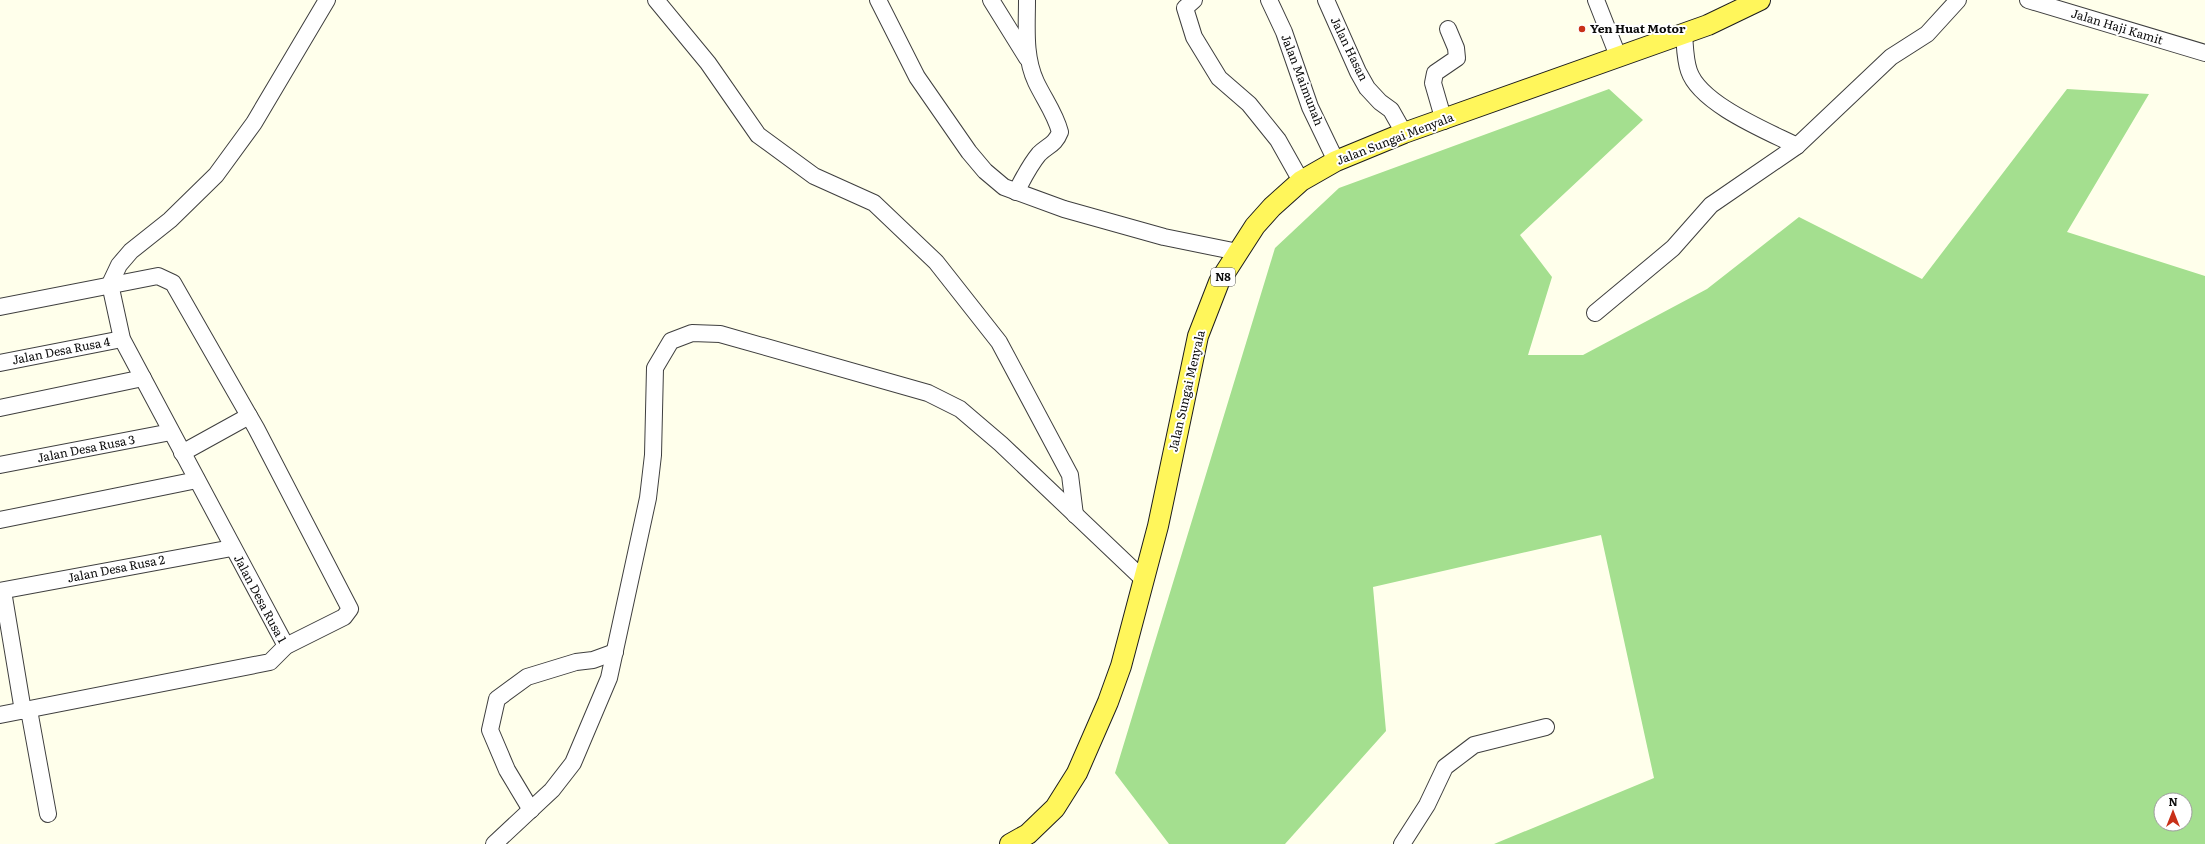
<svg xmlns="http://www.w3.org/2000/svg" width="2205" height="844" font-family="Literata,serif">
	<style>
		.forest { fill: #a4df8f; fill-rule: evenodd }
		.lines { fill: none; stroke-linecap: round; stroke-linejoin: round }
		.minor-casing { stroke: #3f3f3f; stroke-width: 18 }
		.major-casing { stroke: #1d1d1d; stroke-width: 22 }
		.minor { stroke: #fff; stroke-width: 16 }
		.major { stroke: #fff65b; stroke-width: 20 }
		.poi-dot { fill: #c83018; stroke: #fff; stroke-width: 1.5 }
		.labels { text-anchor: middle; stroke-width: 4; stroke-linejoin: round; paint-order: stroke }
		.shield { fill: #fff; stroke: #555; stroke-width: 1 }
		.shield-label { font-size: 11px; font-weight: bold; fill: #0c0c0c }
		.street-label { font-size: 12px; fill: #0c0c0c; stroke: #fff }
		.poi-label { font-size: 12px; font-weight: bold; fill: #0c0c0c; stroke: #fff; text-anchor: start }
	</style>
	<rect width="100%" height="100%" fill="#ffffeb"/>
	<path class="forest" d="M 1609,89 L 1643,120 L 1520,235 L 1552,277 L 1528,355 L 1583,355 L 1707,289 L 1799,217 L 1922,279 L 2067,89 L 2149,94 L 2067,232 L 2205,276 L 2205,844 L 1494,844 L 1654,778 L 1601,535 L 1373,587 L 1386,731 L 1285,844 L 1169,844 L 1115,773 L 1275,248 L 1339,188 ZM 2161,800 L 2185,800 L 2185,824 L 2161,824 Z"/>
	<g class="lines">
		<defs>
			<g id="minor">
				<path d="M 656,0 L 708,63 L 758,135 L 814,176 L 874,203 L 936,262 L 999,342 L 1070,475 L 1075,515"/>
				<path d="M 878,0 L 917,77 L 969,152 L 985,171 L 1004,187 L 1064,209 L 1164,237 L 1238,252"/>
				<path d="M 991,0 L 1027,58"/>
				<path d="M 1194,0 L 1185,8 L 1194,37 L 1219,78 L 1249,104 L 1278,140 L 1301,181"/>
				<path d="M 1269,0 L 1284,32 L 1310,107 L 1336,161"/>
				<path d="M 1326,0 L 1358,72 L 1367,88 L 1380,102 L 1391,110 L 1404,133"/>
				<path d="M 1596,0 L 1618,56"/>
				<path d="M 2028,0 L 2205,53"/>
				<path d="M 1684,34 C 1685,46 1685,60 1689,71 C 1700,104 1767,131 1797,146"/>
				<path d="M 1444,121 L 1433,83 L 1435,73 L 1457,58 L 1456,48 L 1448,29"/>
				<path d="M 1016,192 C 1023,179 1029,166 1039,154 C 1048,145 1055,145 1060,132 C 1055,113 1044,99 1036,82 C 1024,56 1027,28 1027,0"/>
				<path d="M 0,307 L 158,276 L 173,283 L 256,428 L 350,609 L 344,617 L 286,646 L 270,662 L 0,715"/>
				<path d="M 1595,313 L 1673,248 L 1711,205 L 1797,146 L 1891,57 L 1927,34 L 1958,0"/>
				<path d="M 0,363 L 122,339"/>
				<path d="M 0,408 L 143,378"/>
				<path d="M 182,453 L 249,416"/>
				<path d="M 0,465 L 171,432"/>
				<path d="M 0,520 L 197,480"/>
				<path d="M 0,591 L 232,548"/>
				<path d="M 3,591 L 23,711"/>
				<path d="M 286,646 L 122,339 L 110,284 L 119,265 L 131,251 L 170,220 L 216,175 L 254,123 L 327,0"/>
				<path d="M 29,710 L 48,814"/>
				<path d="M 531,810 L 507,770 L 490,730 L 497,699 L 527,677 L 576,662 L 593,660 L 615,652"/>
				<path d="M 494,844 L 552,790 L 573,763 L 609,678 L 648,498 L 653,455 L 655,368 L 671,341 L 692,333 L 720,334 L 928,393 L 960,409 L 1001,444 L 1144,580"/>
				<path d="M 1402,844 L 1427,805 L 1445,767 L 1474,745 L 1546,727"/>
			</g>
			<path id="major" d="M 1010,844 L 1028,834 L 1055,808 L 1077,773 L 1108,702 L 1121,666 L 1158,526 L 1198,336 L 1219,282 L 1255,226 L 1272,207 L 1301,181 L 1336,161 L 1404,133 L 1708,25 L 1760,0"/>
		</defs>
		<use href="#minor" class="minor-casing"/>
		<use href="#major" class="major-casing"/>
		<use href="#minor" class="minor"/>
		<use href="#major" class="major"/>
	</g>
	<circle class="poi-dot" cx="1582" cy="29" r="4"/>
	<g class="labels">
		<rect class="shield" x="1211" y="268" width="24" height="18" rx="3"/>
		<g class="shield-label">
			<text x="1223" y="281">N8</text>
		</g>
		<g class="street-label">
			<text transform="translate(2117 27) rotate(17)" y="4">Jalan Haji Kamit</text>
			<text transform="translate(1349 49) rotate(64)" y="4">Jalan Hasan</text>
			<text transform="translate(1302 80) rotate(69)" y="4">Jalan Maimunah</text>
			<text transform="translate(1395 139) rotate(-21)" y="4">Jalan Sungai Menyala</text>
			<text transform="translate(61 351) rotate(-11)" y="4">Jalan Desa Rusa 4</text>
			<text transform="translate(1187 391) rotate(-77)" y="4">Jalan Sungai Menyala</text>
			<text transform="translate(86 449) rotate(-11)" y="4">Jalan Desa Rusa 3</text>
			<text transform="translate(116 569) rotate(-11)" y="4">Jalan Desa Rusa 2</text>
			<text transform="translate(260 599) rotate(62)" y="4">Jalan Desa Rusa 1</text>
		</g>
		<g class="poi-label">
			<text x="1590" y="33">Yen Huat Motor</text>
		</g>
	</g>
	<g transform="translate(2173 812)"><circle r="19" fill="#ffffff" stroke="#9e9e9e"/>
	<path d="M0-3L7 15L0 10L-7 15Z" fill="#c83018"/>
	<text y="-6" font-size="11" font-weight="bold" text-anchor="middle" fill="#0c0c0c">N</text>
	</g>
</svg>
